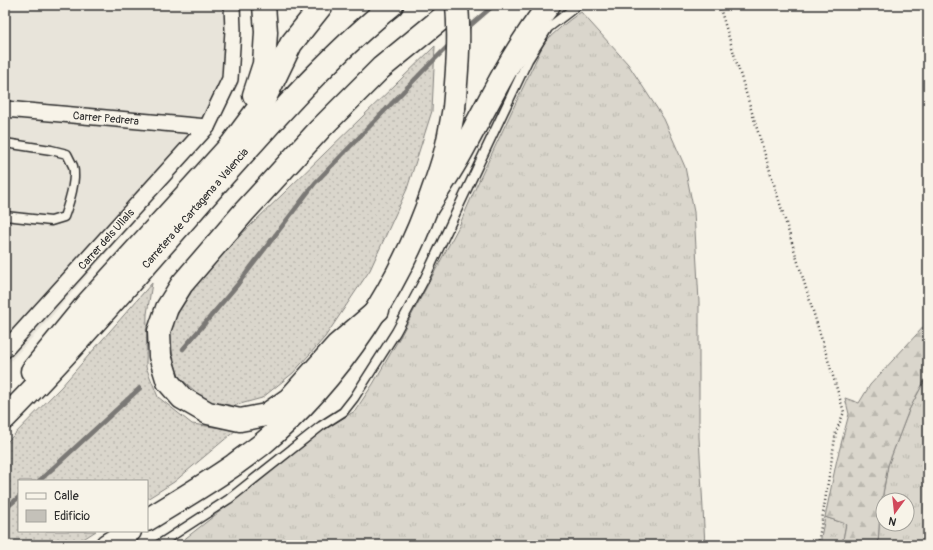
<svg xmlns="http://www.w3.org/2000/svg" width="933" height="550" font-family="Pangolin,sans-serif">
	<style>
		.built { fill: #e8e4da }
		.grass { fill: url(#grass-tufts); stroke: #82807c; fill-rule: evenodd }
		.forest { fill: url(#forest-firs); stroke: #82807c }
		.garden { fill: url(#garden-dots); stroke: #82807c }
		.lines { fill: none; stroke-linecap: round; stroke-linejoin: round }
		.stream { stroke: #7a7874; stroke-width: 4.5 }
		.building { fill: #c4c1b9; stroke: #2b2b2b }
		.lane-casing { stroke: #2b2b2b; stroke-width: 11 }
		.street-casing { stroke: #2b2b2b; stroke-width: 18 }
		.secondary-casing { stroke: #2b2b2b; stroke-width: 25 }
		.highway-casing { stroke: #2b2b2b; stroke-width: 25 }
		.path { stroke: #2b2b2b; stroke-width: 2.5; stroke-dasharray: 1 3; stroke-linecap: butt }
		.lane { stroke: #f7f3e8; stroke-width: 8 }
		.street { stroke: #f7f3e8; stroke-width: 15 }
		.secondary { stroke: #f7f3e8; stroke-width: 22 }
		.highway { stroke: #f7f3e8; stroke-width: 22 }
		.secondary-bridge-casing { stroke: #2b2b2b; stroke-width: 25; stroke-linecap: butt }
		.secondary-bridge { stroke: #f7f3e8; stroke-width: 22 }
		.labels { text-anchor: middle; stroke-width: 3; stroke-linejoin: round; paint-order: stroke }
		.street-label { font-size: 11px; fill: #2b2b2b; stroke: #f7f3e8 }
	</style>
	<defs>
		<pattern id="grass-tufts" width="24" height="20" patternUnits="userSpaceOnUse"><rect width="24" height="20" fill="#dad6cc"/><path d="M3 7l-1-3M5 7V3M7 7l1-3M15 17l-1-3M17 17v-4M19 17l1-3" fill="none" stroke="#bbb8af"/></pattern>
		<pattern id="forest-firs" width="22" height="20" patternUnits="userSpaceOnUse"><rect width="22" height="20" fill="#dad6cc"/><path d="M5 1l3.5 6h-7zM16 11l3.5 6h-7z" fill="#bbb8af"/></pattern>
		<pattern id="garden-dots" width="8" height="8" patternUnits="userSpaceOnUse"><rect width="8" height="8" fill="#dad6cc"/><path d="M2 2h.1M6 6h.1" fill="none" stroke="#bbb8af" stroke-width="1.8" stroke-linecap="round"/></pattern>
	</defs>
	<rect width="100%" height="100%" fill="#f7f3e8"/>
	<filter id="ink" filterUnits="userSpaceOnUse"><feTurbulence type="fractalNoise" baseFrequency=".025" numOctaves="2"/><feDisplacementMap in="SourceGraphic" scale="8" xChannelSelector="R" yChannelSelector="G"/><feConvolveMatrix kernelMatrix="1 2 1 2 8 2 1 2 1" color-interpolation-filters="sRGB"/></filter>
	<g filter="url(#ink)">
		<path class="built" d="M 5,5 L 239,5 L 239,83 L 216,126 L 44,325 L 5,367 Z"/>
		<g class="grass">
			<path d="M 581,12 L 628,64 L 664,119 L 685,167 L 694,212 L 699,302 L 699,437 L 705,545 L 174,545 L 182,541 L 328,427 L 355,411 L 373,384 L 400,337 L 459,226 L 476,187 L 544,43 C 556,31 567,21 581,12 Z"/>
			<path d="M 928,374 L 928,545 L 878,545 L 880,511 L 888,465 L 909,410 ZM 883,500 L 907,500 L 907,524 L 883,524 Z"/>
			<path d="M 825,517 L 846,524 L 842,545 L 821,545 L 821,537 Z"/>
		</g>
		<path class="forest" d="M 928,322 L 928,374 L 909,410 L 888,465 L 880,511 L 878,545 L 842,545 L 846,524 L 825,517 L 837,459 L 849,414 L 845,398 L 859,403 L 870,385 Z"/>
		<g class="garden">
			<path d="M 435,46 L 432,111 L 407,189 L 370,270 L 325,337 L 293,373 L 262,398 L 233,406 L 206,401 L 178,376 L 169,339 L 176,312 L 212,263 Z"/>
			<path d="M 152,283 L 147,314 L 146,367 L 158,397 L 192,424 L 236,430 L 174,482 L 147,499 L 147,481 L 19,481 L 19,531 L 96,531 L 74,545 L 5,545 L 5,444 L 61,387 Z"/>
		</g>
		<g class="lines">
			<g class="stream">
				<path d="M 465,30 L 494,5"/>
				<path d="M 183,349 L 238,284 L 315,183 L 423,71 L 451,43"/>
				<path d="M 39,481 L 140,388"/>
				<path d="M 5,509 L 19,497"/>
			</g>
		</g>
		<path class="building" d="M 5,10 L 8,10 L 5,44 Z"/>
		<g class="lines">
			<defs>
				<g id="lane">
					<path d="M 5,143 L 51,150 L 67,154 C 69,158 71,162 73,166 C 77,180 69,203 64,217 L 51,221 L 5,216"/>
					<path d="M 158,545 L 229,499 L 321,426 L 343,412 L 354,398 L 396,332 L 424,280 L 528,60 L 548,28 L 578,5"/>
				</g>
				<g id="street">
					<path d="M 5,109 L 207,127"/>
					<path d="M 5,350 L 207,127 L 230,79 L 233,30 L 232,5"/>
				</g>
				<g id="secondary">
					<path d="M 147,520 C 176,502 205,485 234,465 C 243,458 252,452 261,445 C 339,380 402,284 434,187 C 438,176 442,164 445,153 C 449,138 451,123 454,108"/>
					<path d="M 107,545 L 130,531"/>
				</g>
				<g id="highway">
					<path d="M 254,95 L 264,64 L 266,32 L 264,5"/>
					<path d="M 427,208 C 439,189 451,171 461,153 C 489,102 513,50 549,5"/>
					<path d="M 378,310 L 337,345 L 289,399 L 266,415 L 240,420 L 208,413 L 182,398 L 168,382 L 160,356 L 159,331 L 167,308 L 182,284 L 244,212 L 320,129 L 381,68 L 458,5"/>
					<path d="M 32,371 L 86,305 L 231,145 L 263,102 L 291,44 L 322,5"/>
					<path d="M 5,418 C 82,340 153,256 226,173 C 278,115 331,54 392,5"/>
				</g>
			</defs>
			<use href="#lane" class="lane-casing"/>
			<use href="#street" class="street-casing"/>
			<use href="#secondary" class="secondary-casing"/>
			<use href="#highway" class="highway-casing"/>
			<path class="path" d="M 719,5 L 844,412 L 836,432 L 818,545"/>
			<use href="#lane" class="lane"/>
			<use href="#street" class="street"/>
			<use href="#secondary" class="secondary"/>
			<use href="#highway" class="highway"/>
			<defs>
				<path id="secondary-bridge" d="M 454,108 C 457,73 460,40 457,5"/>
			</defs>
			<use href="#secondary-bridge" class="secondary-bridge-casing"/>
			<use href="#secondary-bridge" class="secondary-bridge"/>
		</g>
	</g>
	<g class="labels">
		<g class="street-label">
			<text transform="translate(106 118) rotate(5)" y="4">Carrer Pedrera</text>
			<text transform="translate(195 208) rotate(-49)" y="4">Carretera de Cartagena a Valencia</text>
			<text transform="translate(106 239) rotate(-48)" y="4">Carrer dels Ullals</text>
		</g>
	</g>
	<rect width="933" height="550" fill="none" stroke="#f7f3e8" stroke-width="20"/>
	<rect x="10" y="10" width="913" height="530" fill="none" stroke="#2b2b2b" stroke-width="1.5" filter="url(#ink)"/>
	<rect x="18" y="480" width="130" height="52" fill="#f7f3e8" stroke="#a5a39c"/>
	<rect x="26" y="493" width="20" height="6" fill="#f7f3e8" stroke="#a5a39c"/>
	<text x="54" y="500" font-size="12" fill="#2b2b2b">Calle</text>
	<rect x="26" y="510" width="20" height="12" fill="#c4c1b9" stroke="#a5a39c"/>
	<text x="54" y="520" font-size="12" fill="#2b2b2b">Edificio</text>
	<g transform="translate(895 512) rotate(195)"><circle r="19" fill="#f7f3e8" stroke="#a5a39c"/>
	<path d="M0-3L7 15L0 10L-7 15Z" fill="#d1495b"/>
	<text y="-6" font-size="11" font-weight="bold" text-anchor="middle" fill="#2b2b2b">N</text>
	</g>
</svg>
